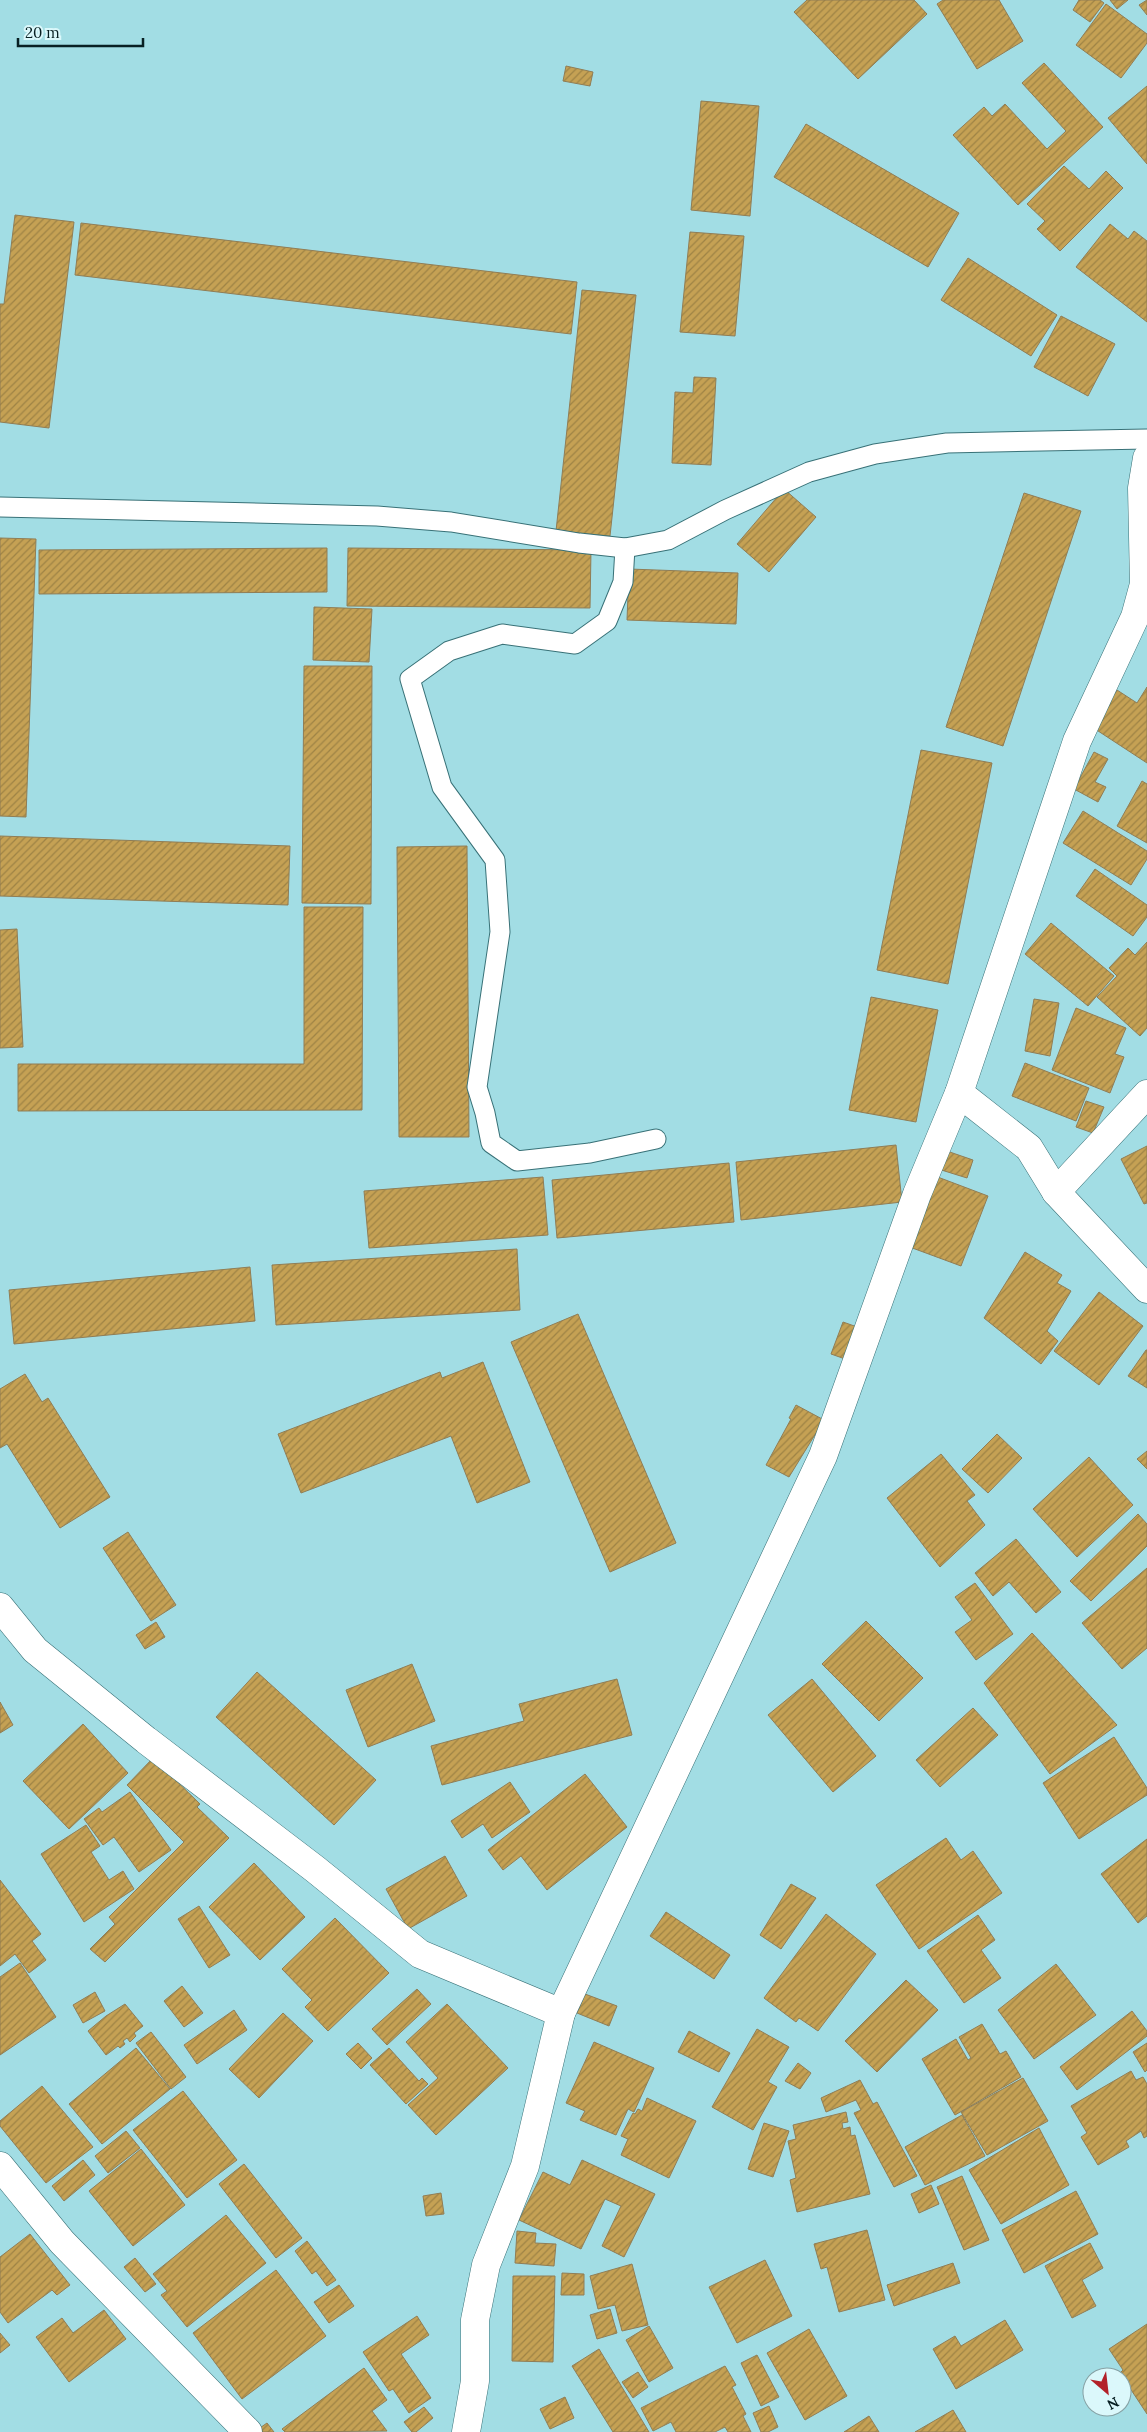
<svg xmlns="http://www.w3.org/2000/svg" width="1147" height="2432" font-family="Lora,serif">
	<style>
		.building { fill: url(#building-hatch); stroke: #907d55 }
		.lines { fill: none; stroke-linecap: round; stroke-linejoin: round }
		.service-casing { stroke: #387177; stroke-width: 21 }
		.minor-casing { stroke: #387177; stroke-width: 29 }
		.service { stroke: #fff; stroke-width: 19 }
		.minor { stroke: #fff; stroke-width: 28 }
	</style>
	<defs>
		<pattern id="building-hatch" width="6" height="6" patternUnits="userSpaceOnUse" patternTransform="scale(1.25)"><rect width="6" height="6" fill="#c5a154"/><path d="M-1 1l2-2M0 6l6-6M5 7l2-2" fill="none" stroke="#9e8345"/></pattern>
	</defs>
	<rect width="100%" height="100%" fill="#a2dde4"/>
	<g class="building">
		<path d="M 807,0 L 914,0 L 927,14 L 858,79 L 794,12 Z"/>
		<path d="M 943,0 L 999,0 L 1023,41 L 977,69 L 937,4 Z"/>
		<path d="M 1079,0 L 1100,0 L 1104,3 L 1090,22 L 1073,10 Z"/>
		<path d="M 1110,0 L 1128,0 L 1117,9 Z"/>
		<path d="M 1147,0 L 1147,15 L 1139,5 Z"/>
		<path d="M 1106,4 L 1147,34 L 1147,43 L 1121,78 L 1076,45 Z"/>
		<path d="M 1044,63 L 1103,127 L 1018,205 L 953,135 L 984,107 L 992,116 L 1005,104 L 1047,149 L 1066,131 L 1022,83 Z"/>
		<path d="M 566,66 L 593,72 L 590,86 L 563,81 Z"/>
		<path d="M 1147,86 L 1147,164 L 1108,118 Z"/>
		<path d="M 701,101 L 759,106 L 750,216 L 691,210 Z"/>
		<path d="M 806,124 L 959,213 L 928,267 L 774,177 Z"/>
		<path d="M 1064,166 L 1089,189 L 1106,171 L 1123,188 L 1060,251 L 1037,229 L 1045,221 L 1027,204 Z"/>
		<path d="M 15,215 L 74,222 L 49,428 L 0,422 L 0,304 L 4,304 Z"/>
		<path d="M 81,223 L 577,282 L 571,334 L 75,275 Z"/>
		<path d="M 1110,224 L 1128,239 L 1134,231 L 1147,241 L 1147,322 L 1076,267 Z"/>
		<path d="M 690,232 L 744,236 L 735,336 L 680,332 Z"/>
		<path d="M 968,258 L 1057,315 L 1031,356 L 941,300 Z"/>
		<path d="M 582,290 L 636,295 L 610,536 L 556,531 Z"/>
		<path d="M 1061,316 L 1115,344 L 1088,396 L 1034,367 Z"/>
		<path d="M 694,377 L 716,378 L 711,465 L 672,463 L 675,392 L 693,393 Z"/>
		<path d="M 784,489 L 816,517 L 769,572 L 737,544 Z"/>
		<path d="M 1024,493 L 1081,511 L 1003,746 L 946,727 Z"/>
		<path d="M 0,538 L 36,539 L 26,817 L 0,816 Z"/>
		<path d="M 327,548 L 327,592 L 39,594 L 39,550 Z"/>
		<path d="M 348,548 L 591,550 L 590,608 L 347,606 Z"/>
		<path d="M 629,569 L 738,573 L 736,624 L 627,620 Z"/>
		<path d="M 314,607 L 372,609 L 369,662 L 313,660 Z"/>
		<path d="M 304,666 L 372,666 L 371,904 L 302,903 Z"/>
		<path d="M 1147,687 L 1147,763 L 1092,727 L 1117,690 L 1137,703 Z"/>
		<path d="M 921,750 L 992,763 L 948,984 L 877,970 Z"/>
		<path d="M 1094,752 L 1108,759 L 1095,782 L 1106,787 L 1098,802 L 1074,789 Z"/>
		<path d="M 1142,781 L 1147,784 L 1147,843 L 1117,826 Z"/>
		<path d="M 1083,811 L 1147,851 L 1147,859 L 1131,885 L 1063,843 Z"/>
		<path d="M 0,836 L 290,846 L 288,905 L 0,896 Z"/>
		<path d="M 467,846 L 469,1137 L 399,1137 L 397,847 Z"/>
		<path d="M 1095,869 L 1147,905 L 1147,917 L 1133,936 L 1076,896 Z"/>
		<path d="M 304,907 L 363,907 L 362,1110 L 18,1111 L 18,1064 L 304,1064 Z"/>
		<path d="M 1051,923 L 1114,976 L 1088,1006 L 1025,954 Z"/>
		<path d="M 17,929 L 23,1047 L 0,1048 L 0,930 Z"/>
		<path d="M 1147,942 L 1147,1028 L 1140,1036 L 1097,997 L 1117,976 L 1109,968 L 1128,948 L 1135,955 Z"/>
		<path d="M 871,997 L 938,1010 L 916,1122 L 849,1110 Z"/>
		<path d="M 1034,999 L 1059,1003 L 1050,1056 L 1025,1051 Z"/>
		<path d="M 1076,1008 L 1126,1028 L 1115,1054 L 1124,1057 L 1110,1093 L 1052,1070 Z"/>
		<path d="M 1025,1063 L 1089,1088 L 1076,1121 L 1012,1096 Z"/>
		<path d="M 1086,1101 L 1104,1107 L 1093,1133 L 1076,1127 Z"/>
		<path d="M 896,1145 L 902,1202 L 741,1220 L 736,1162 Z"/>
		<path d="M 1147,1146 L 1147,1203 L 1144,1204 L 1121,1159 Z"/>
		<path d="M 941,1149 L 973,1160 L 967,1178 L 935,1168 Z"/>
		<path d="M 729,1163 L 734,1222 L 557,1238 L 552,1180 Z"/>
		<path d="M 935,1176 L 988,1196 L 961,1266 L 907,1246 Z"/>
		<path d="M 543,1177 L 548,1235 L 369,1248 L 364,1191 Z"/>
		<path d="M 517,1249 L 520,1310 L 276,1325 L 272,1265 Z"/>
		<path d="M 1025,1252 L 1062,1275 L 1057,1283 L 1071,1291 L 1047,1331 L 1058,1341 L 1041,1364 L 984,1318 Z"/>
		<path d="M 250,1267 L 255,1321 L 14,1344 L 9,1290 Z"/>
		<path d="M 1099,1292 L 1143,1326 L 1099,1385 L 1054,1351 Z"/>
		<path d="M 578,1314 L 676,1543 L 610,1572 L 511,1342 Z"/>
		<path d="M 843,1322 L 860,1328 L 848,1360 L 831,1354 Z"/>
		<path d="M 1146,1350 L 1147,1350 L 1147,1388 L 1128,1376 Z"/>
		<path d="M 483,1362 L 530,1482 L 477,1503 L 451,1436 L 301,1493 L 278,1434 L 440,1372 L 442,1378 Z"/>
		<path d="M 25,1374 L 42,1402 L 48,1398 L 110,1497 L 60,1528 L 7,1444 L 0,1448 L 0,1389 Z"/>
		<path d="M 796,1405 L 824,1420 L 789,1477 L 766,1465 L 791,1419 L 789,1418 Z"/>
		<path d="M 997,1434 L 1022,1458 L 988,1493 L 962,1469 Z"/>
		<path d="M 1147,1451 L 1147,1469 L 1137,1459 Z"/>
		<path d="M 941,1454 L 975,1495 L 967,1501 L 985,1525 L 940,1567 L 887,1498 Z"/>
		<path d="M 1089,1457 L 1133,1505 L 1077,1557 L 1033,1509 Z"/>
		<path d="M 1138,1514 L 1147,1524 L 1147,1546 L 1091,1601 L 1070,1581 Z"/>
		<path d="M 128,1532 L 176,1605 L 151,1621 L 103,1548 Z"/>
		<path d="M 1016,1539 L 1061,1592 L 1036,1613 L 1009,1582 L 993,1596 L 975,1573 Z"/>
		<path d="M 1147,1568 L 1147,1648 L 1122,1669 L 1082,1623 Z"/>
		<path d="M 975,1583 L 1013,1634 L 976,1660 L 955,1632 L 972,1620 L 955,1597 Z"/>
		<path d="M 866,1621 L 923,1678 L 879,1721 L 822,1664 Z"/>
		<path d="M 156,1622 L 165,1637 L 145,1649 L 136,1635 Z"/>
		<path d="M 1032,1633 L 1117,1725 L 1050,1774 L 984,1683 Z"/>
		<path d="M 412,1664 L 435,1721 L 368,1747 L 346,1690 Z"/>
		<path d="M 257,1672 L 376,1780 L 334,1825 L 216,1717 Z"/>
		<path d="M 617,1679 L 632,1735 L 442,1785 L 431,1746 L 524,1721 L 519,1704 Z"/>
		<path d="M 812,1679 L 876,1756 L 833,1792 L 768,1715 Z"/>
		<path d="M 0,1702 L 13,1725 L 0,1733 Z"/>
		<path d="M 973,1708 L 998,1735 L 940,1787 L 916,1760 Z"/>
		<path d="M 83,1724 L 128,1773 L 69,1829 L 23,1781 Z"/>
		<path d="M 1114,1737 L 1147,1788 L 1147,1795 L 1079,1839 L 1043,1783 Z"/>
		<path d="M 153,1758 L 200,1804 L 197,1807 L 229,1838 L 105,1962 L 90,1949 L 115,1924 L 109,1917 L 184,1842 L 127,1785 Z"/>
		<path d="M 585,1774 L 627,1827 L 547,1890 L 521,1856 L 503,1870 L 488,1850 Z"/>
		<path d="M 510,1782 L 530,1812 L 492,1838 L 483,1824 L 462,1838 L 451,1821 Z"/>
		<path d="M 130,1792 L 171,1850 L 139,1872 L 114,1837 L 103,1845 L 84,1819 L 99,1808 L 102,1812 Z"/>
		<path d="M 86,1825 L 100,1846 L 91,1852 L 109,1880 L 123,1871 L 134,1889 L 84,1922 L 41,1854 Z"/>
		<path d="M 946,1838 L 961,1860 L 973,1851 L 1002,1893 L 919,1949 L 876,1885 Z"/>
		<path d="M 1147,1839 L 1147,1916 L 1138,1923 L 1101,1874 Z"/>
		<path d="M 445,1856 L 467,1896 L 408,1929 L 386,1889 Z"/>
		<path d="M 254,1863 L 305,1917 L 260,1960 L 209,1907 Z"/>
		<path d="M 0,1880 L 41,1934 L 32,1941 L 46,1960 L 29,1973 L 15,1954 L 0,1966 Z"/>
		<path d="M 791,1884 L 816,1898 L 781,1949 L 760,1935 Z"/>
		<path d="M 199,1906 L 230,1955 L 209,1968 L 178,1919 Z"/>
		<path d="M 666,1912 L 730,1955 L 714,1979 L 650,1936 Z"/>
		<path d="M 826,1914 L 876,1954 L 818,2031 L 799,2018 L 796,2022 L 764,1998 Z"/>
		<path d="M 978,1915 L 995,1940 L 981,1950 L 1001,1978 L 964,2003 L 927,1951 Z"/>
		<path d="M 335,1918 L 389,1973 L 328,2031 L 305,2007 L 312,2000 L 282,1969 Z"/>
		<path d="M 20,1963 L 56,2017 L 0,2055 L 0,1977 Z"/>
		<path d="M 1056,1964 L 1096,2015 L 1034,2059 L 998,2010 Z"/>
		<path d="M 906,1980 L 938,2010 L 877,2072 L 845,2041 Z"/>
		<path d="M 182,1986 L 203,2013 L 184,2027 L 164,2001 Z"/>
		<path d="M 417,1989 L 431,2004 L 387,2045 L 372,2029 Z"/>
		<path d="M 95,1992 L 105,2011 L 83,2023 L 73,2005 Z"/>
		<path d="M 585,1994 L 617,2006 L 609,2026 L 577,2013 Z"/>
		<path d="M 125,2004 L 143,2026 L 134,2033 L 136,2036 L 130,2042 L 127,2038 L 123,2041 L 125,2044 L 120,2048 L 118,2046 L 106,2055 L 88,2031 L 106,2016 Z"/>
		<path d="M 447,2004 L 508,2068 L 436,2135 L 408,2105 L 438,2078 L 406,2042 Z"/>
		<path d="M 234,2010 L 247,2030 L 197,2064 L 184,2045 Z"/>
		<path d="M 1132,2011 L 1147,2031 L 1147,2036 L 1077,2090 L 1060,2067 Z"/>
		<path d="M 283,2013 L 313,2041 L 259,2098 L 229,2069 Z"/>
		<path d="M 982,2024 L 1000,2054 L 1006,2051 L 1021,2077 L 955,2115 L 922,2059 L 956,2039 L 968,2060 L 971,2058 L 959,2037 Z"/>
		<path d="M 757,2029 L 789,2047 L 768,2082 L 777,2087 L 753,2130 L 712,2107 Z"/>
		<path d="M 689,2031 L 730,2053 L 719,2072 L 678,2052 Z"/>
		<path d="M 151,2032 L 186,2077 L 171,2089 L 136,2043 Z"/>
		<path d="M 594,2042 L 654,2068 L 634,2112 L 628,2109 L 616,2135 L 580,2120 L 585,2111 L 566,2103 Z"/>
		<path d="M 358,2043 L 372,2058 L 361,2069 L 346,2054 Z"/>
		<path d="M 1147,2043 L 1147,2070 L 1145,2072 L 1133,2052 Z"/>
		<path d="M 136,2048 L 170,2089 L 102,2144 L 69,2104 Z"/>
		<path d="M 389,2048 L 419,2081 L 422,2078 L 428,2084 L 406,2104 L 370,2065 Z"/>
		<path d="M 798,2063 L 811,2073 L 800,2089 L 785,2081 Z"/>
		<path d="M 1131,2071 L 1136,2080 L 1143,2077 L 1147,2084 L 1147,2136 L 1144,2138 L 1141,2131 L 1126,2141 L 1129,2147 L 1098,2165 L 1081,2137 L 1087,2133 L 1071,2106 Z"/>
		<path d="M 1023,2078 L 1048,2121 L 987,2155 L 961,2112 Z"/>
		<path d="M 860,2080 L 873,2104 L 877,2102 L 917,2176 L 894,2187 L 854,2113 L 861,2110 L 856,2100 L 826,2112 L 821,2098 Z"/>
		<path d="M 42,2086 L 93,2147 L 46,2183 L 0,2126 L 0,2121 Z"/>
		<path d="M 183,2091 L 237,2160 L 187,2198 L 133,2130 Z"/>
		<path d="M 647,2098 L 696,2121 L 669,2178 L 621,2155 L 628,2139 L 621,2136 L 633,2113 L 635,2114 L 638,2109 L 642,2111 Z"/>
		<path d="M 846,2112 L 848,2122 L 842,2123 L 843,2129 L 850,2127 L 851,2136 L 855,2135 L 870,2194 L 797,2212 L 790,2180 L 796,2178 L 788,2141 L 796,2139 L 793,2125 Z"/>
		<path d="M 962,2115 L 985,2156 L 925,2185 L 905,2147 Z"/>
		<path d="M 764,2123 L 789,2131 L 773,2177 L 748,2169 Z"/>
		<path d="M 1039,2128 L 1069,2185 L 1001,2224 L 969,2170 Z"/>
		<path d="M 126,2131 L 140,2148 L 108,2173 L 95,2156 Z"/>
		<path d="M 141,2149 L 185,2205 L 133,2246 L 89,2191 Z"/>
		<path d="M 83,2160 L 95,2175 L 64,2201 L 52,2186 Z"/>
		<path d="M 582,2160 L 655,2194 L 624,2257 L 602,2246 L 621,2206 L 605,2199 L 581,2249 L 519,2220 L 543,2172 L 570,2185 Z"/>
		<path d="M 244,2164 L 302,2238 L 276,2258 L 219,2184 Z"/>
		<path d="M 962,2176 L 989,2240 L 964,2250 L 937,2187 Z"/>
		<path d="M 931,2185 L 939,2204 L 919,2213 L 911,2194 Z"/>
		<path d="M 1076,2191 L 1098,2234 L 1024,2273 L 1002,2230 Z"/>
		<path d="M 441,2193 L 444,2214 L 426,2216 L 423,2196 Z"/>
		<path d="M 226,2215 L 266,2263 L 187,2327 L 161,2295 L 167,2291 L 153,2274 Z"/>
		<path d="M 867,2230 L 885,2300 L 839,2312 L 827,2267 L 821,2269 L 814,2244 Z"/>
		<path d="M 517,2231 L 536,2233 L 535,2243 L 556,2244 L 554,2266 L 515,2263 Z"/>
		<path d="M 30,2234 L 70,2285 L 57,2295 L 52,2290 L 8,2323 L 0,2312 L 0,2257 Z"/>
		<path d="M 307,2241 L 336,2280 L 327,2286 L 316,2271 L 312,2274 L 295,2251 Z"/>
		<path d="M 1090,2243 L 1103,2268 L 1082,2280 L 1096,2306 L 1072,2318 L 1045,2266 Z"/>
		<path d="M 135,2258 L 156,2284 L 145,2292 L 124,2267 Z"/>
		<path d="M 765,2260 L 792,2316 L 737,2343 L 709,2287 Z"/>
		<path d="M 953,2263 L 960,2283 L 894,2306 L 887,2285 Z"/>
		<path d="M 632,2264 L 648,2325 L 622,2331 L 615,2305 L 598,2309 L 590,2276 Z"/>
		<path d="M 276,2270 L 326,2336 L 242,2399 L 193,2333 Z"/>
		<path d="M 562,2273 L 584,2274 L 584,2295 L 561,2295 Z"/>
		<path d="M 513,2276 L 555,2276 L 553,2362 L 512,2361 Z"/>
		<path d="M 339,2285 L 354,2306 L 329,2323 L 314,2302 Z"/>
		<path d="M 610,2309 L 617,2333 L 597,2339 L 590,2315 Z"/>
		<path d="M 104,2310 L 126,2339 L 69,2382 L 36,2337 L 62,2318 L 73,2333 Z"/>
		<path d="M 417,2316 L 429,2335 L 401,2354 L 431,2398 L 409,2413 L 393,2389 L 389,2391 L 363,2352 Z"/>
		<path d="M 1005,2320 L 1023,2350 L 956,2389 L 933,2349 L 955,2336 L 961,2346 Z"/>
		<path d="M 1147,2324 L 1147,2414 L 1120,2373 L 1123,2370 L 1109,2349 Z"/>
		<path d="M 649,2326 L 673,2368 L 649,2382 L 626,2340 Z"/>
		<path d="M 809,2329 L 847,2396 L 805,2420 L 767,2353 Z"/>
		<path d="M 0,2333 L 10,2345 L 0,2353 Z"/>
		<path d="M 599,2349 L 649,2432 L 613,2432 L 572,2366 Z"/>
		<path d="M 757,2355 L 779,2397 L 761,2406 L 741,2363 Z"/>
		<path d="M 725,2366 L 736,2385 L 732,2387 L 746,2414 L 743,2416 L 751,2432 L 728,2432 L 725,2427 L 715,2432 L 676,2432 L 671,2422 L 653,2431 L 641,2408 Z"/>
		<path d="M 364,2368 L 387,2400 L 372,2411 L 387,2431 L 285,2432 L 282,2429 Z"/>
		<path d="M 638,2372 L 648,2387 L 633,2398 L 622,2382 Z"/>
		<path d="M 565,2397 L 574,2418 L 550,2429 L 540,2409 Z"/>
		<path d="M 769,2406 L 778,2427 L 768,2432 L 761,2432 L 753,2413 Z"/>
		<path d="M 424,2407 L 433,2418 L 416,2432 L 412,2432 L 404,2422 Z"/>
		<path d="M 953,2410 L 966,2432 L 915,2432 Z"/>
		<path d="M 869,2416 L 879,2432 L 844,2432 Z"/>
		<path d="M 267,2423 L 274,2432 L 254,2432 Z"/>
	</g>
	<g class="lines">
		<defs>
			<g id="service">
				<path d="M 0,507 L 377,516 L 451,522 L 579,543 L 625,548 L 668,540 L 725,510 L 809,472 L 875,454 L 947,443 L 1147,439"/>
				<path d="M 625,548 L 623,582 L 607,621 L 575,644 L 502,634 L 449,651 L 410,679 L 442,787 L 495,860 L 500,932 L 477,1087 L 485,1113 L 491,1143 L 517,1161 L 590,1153 L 656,1139"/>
			</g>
			<g id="minor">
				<path d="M 959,1093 L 1029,1148 L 1056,1192 L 1147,1289"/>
				<path d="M 1056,1192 L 1147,1094"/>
				<path d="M 0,1607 L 35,1650 L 146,1740 L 315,1869 L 420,1954 L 561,2013"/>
				<path d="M 0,2166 L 62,2242 L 248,2432"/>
				<path d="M 466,2432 L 475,2381 L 475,2320 L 486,2265 L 525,2166 L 561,2013 L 823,1456 L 917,1194 L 959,1093 L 1077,741 L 1135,617 L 1144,584 L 1142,488 L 1147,458"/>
			</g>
		</defs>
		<use href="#service" class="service-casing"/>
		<use href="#minor" class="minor-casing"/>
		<use href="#service" class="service"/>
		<use href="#minor" class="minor"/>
	</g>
	<g transform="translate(1107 2392) rotate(152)"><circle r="24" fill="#dbf8fb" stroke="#87a2a5"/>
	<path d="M0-4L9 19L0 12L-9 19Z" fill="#b22129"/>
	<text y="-8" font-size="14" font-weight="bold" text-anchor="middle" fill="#082023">N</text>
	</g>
	<path d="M18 38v8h125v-8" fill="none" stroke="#082023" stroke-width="2.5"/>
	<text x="25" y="38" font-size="15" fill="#082023" stroke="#dbf8fb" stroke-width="4" paint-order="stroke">20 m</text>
</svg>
